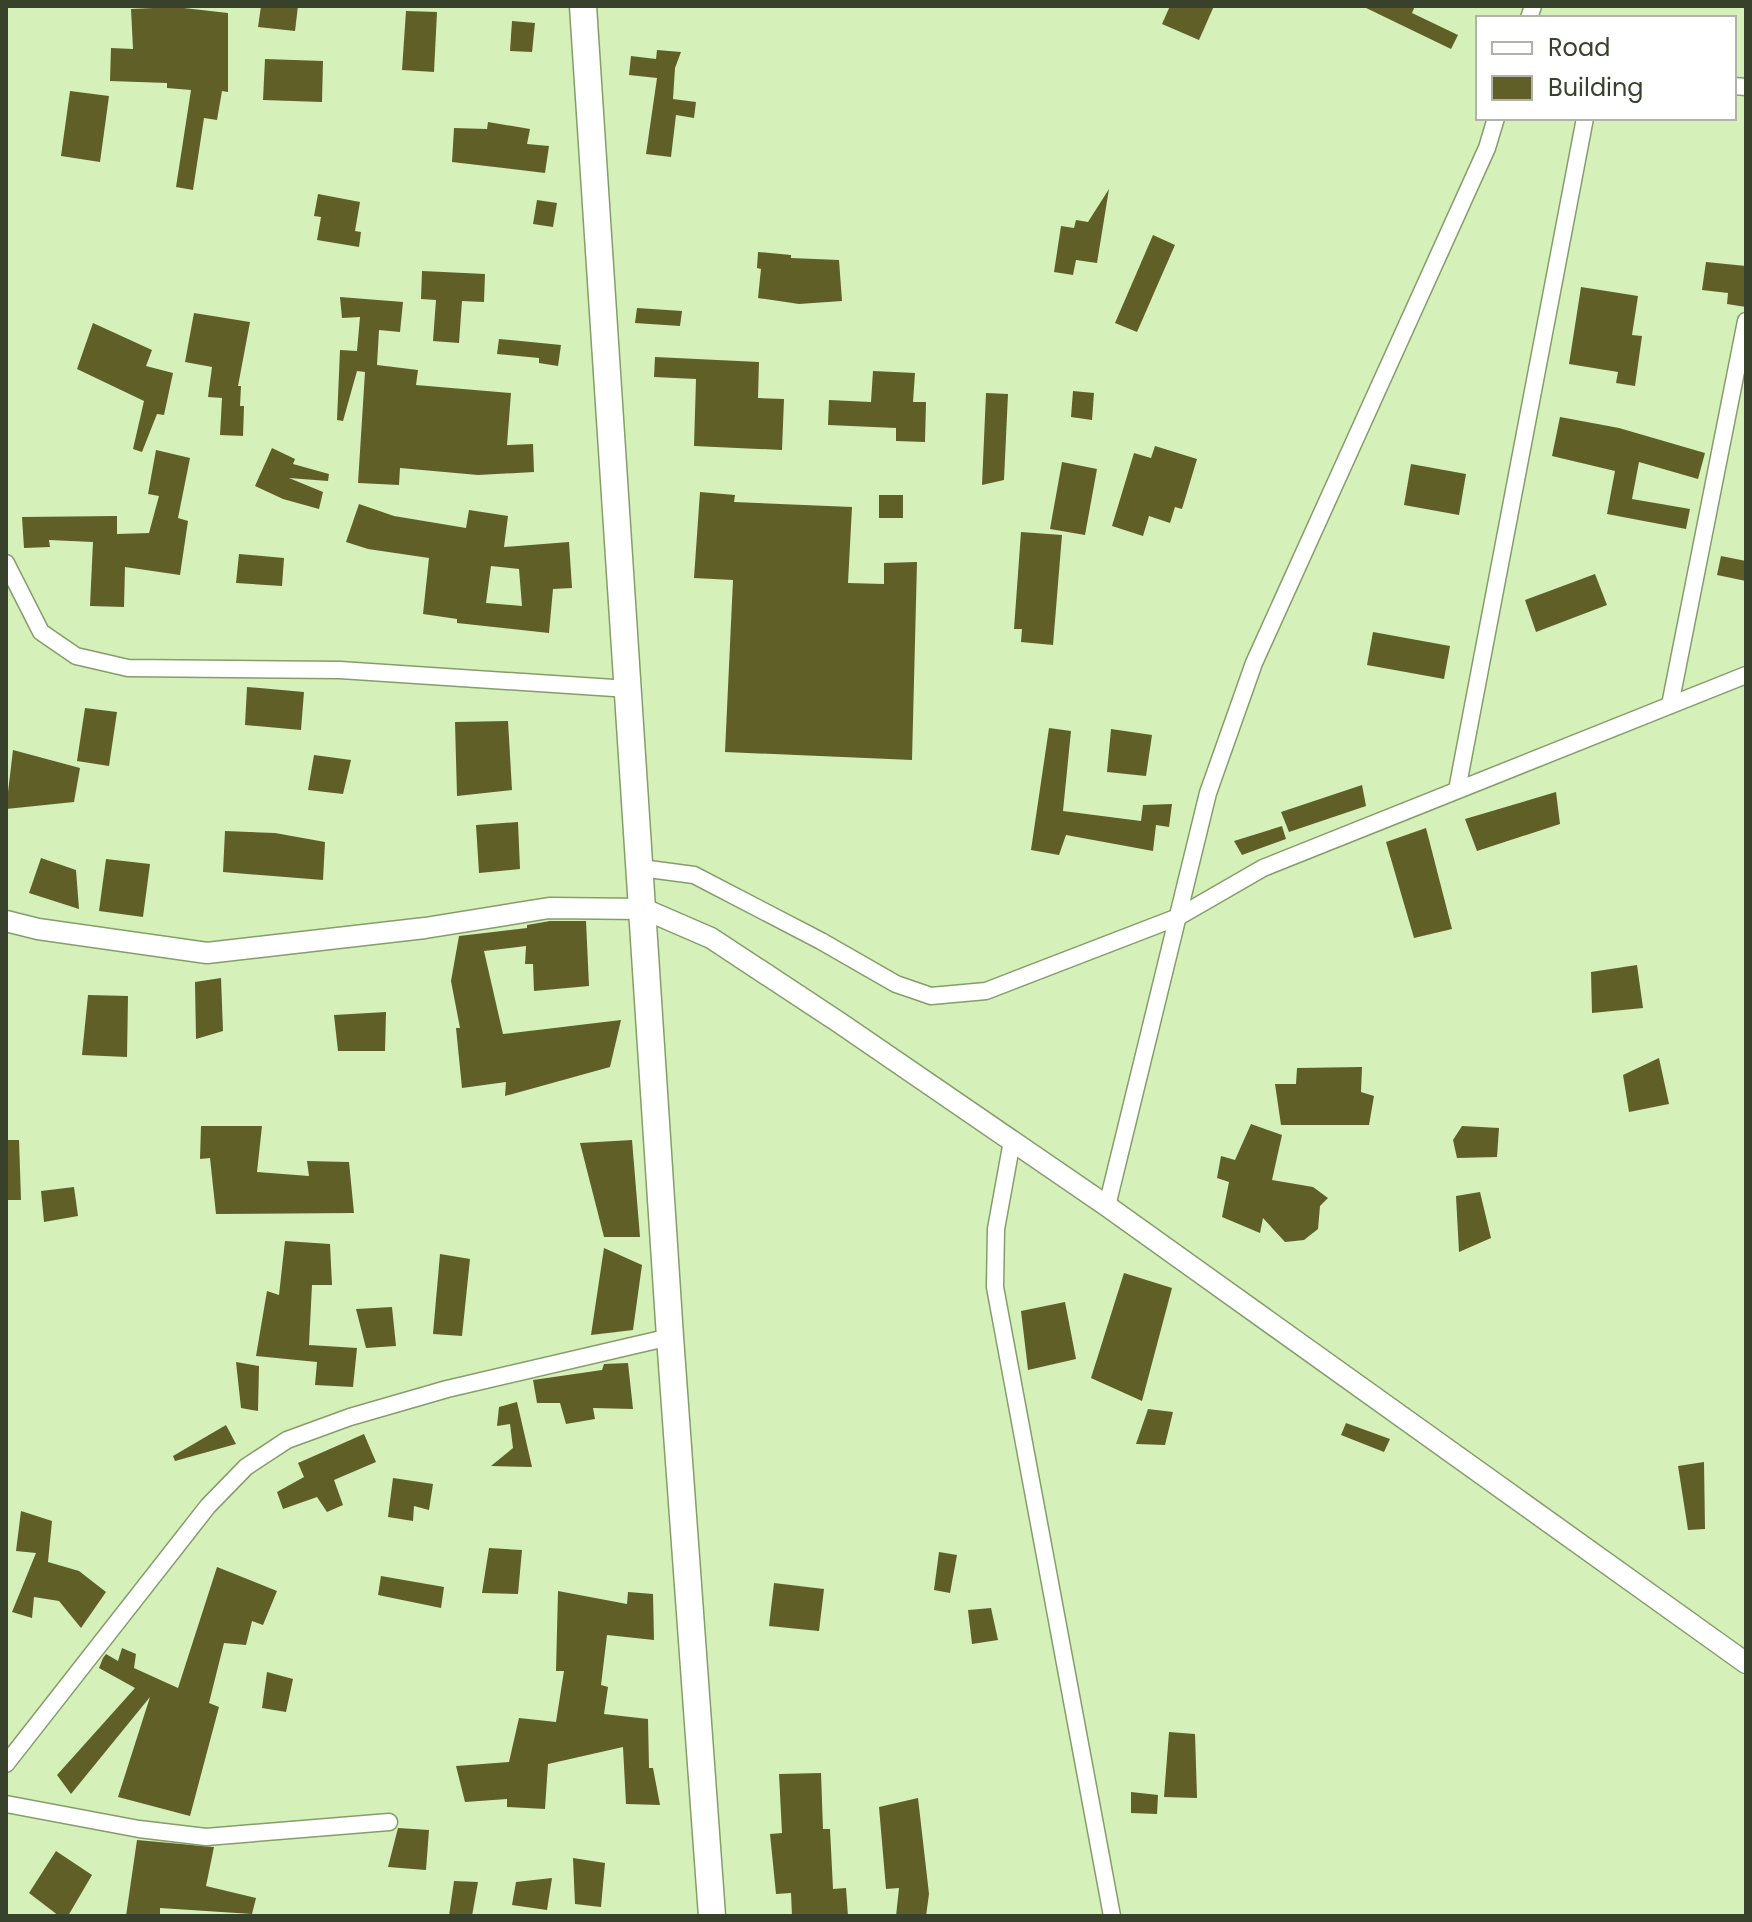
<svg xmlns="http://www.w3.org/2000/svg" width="1752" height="1922" font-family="Poppins,sans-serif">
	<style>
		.building { fill: #605f28; fill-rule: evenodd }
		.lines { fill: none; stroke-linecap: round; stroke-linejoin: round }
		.minor-casing { stroke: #859d6a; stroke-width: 19 }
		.tertiary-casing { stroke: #859d6a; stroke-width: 23 }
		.primary-casing { stroke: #859d6a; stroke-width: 29 }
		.minor { stroke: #fff; stroke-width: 16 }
		.tertiary { stroke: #fff; stroke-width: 20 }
		.primary { stroke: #fff; stroke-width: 26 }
	</style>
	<rect width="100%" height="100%" fill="#d6f0ba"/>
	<g class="building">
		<path d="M 261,6 L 298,6 L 295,31 L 258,27 Z"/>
		<path d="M 1170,6 L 1214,6 L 1199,40 L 1162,24 Z"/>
		<path d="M 1362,6 L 1415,6 L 1412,13 L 1458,35 L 1451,49 Z"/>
		<path d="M 175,7 L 228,13 L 228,92 L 222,91 L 217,120 L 204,118 L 193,190 L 176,187 L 191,90 L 167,88 L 167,83 L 110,81 L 111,48 L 133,49 L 131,9 Z"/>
		<path d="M 406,11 L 437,12 L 434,72 L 402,70 Z"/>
		<path d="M 512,21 L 535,23 L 532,52 L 510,51 Z"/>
		<path d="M 657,50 L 681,52 L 675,68 L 673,99 L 696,102 L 694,118 L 676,115 L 671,157 L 646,154 L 657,78 L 629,75 L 631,56 L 656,59 Z"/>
		<path d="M 265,59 L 323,61 L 322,102 L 263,100 Z"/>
		<path d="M 70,91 L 109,96 L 100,162 L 61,156 Z"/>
		<path d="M 488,122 L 530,129 L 527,144 L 549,146 L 545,173 L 452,162 L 454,128 L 487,129 Z"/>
		<path d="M 1109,189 L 1097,263 L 1076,260 L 1073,275 L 1054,272 L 1061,226 L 1074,228 L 1076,220 L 1088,222 Z"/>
		<path d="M 318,194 L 360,202 L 355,231 L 361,232 L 359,247 L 317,240 L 321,217 L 314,216 Z"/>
		<path d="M 537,200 L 557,203 L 553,227 L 533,224 Z"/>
		<path d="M 1153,235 L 1175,245 L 1137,332 L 1115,323 Z"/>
		<path d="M 758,252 L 791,255 L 791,258 L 839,260 L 842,301 L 799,304 L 758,298 L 761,269 L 757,268 Z"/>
		<path d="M 1706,262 L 1746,266 L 1746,307 L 1727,304 L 1728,293 L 1702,290 Z"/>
		<path d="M 422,271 L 485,274 L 484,302 L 462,301 L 459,343 L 433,341 L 436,300 L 421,299 Z"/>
		<path d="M 1581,287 L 1638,296 L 1632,335 L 1642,336 L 1635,386 L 1616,383 L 1618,372 L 1569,364 Z"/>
		<path d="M 340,297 L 403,302 L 400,332 L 379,330 L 377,365 L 418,370 L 416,385 L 511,393 L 507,445 L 533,444 L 534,472 L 478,475 L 400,468 L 399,485 L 358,483 L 365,372 L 357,371 L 343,421 L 337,420 L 340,350 L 357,351 L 360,317 L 342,318 Z"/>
		<path d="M 637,308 L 682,311 L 680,326 L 635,323 Z"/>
		<path d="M 194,313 L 250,322 L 238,386 L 241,386 L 240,406 L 244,406 L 243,436 L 220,435 L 222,398 L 208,397 L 212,367 L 185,362 Z"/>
		<path d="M 93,323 L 152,350 L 146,366 L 173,373 L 164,415 L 157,414 L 142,452 L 133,449 L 144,401 L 77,369 Z"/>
		<path d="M 499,339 L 561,345 L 558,366 L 539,363 L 539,358 L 497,354 Z"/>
		<path d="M 655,357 L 759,362 L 758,398 L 784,399 L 782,450 L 694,446 L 696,379 L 654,377 Z"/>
		<path d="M 873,371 L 915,373 L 913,402 L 926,402 L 925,442 L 896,441 L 896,428 L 828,425 L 829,400 L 871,402 Z"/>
		<path d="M 1073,391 L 1094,393 L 1092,420 L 1071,417 Z"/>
		<path d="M 986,393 L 1008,394 L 1004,480 L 982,485 Z"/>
		<path d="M 1560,417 L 1619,428 L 1705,453 L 1698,479 L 1639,462 L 1632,499 L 1690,509 L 1686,529 L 1607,514 L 1615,471 L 1552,456 Z"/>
		<path d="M 1155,446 L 1197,459 L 1182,509 L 1175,507 L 1170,523 L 1149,516 L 1143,536 L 1112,526 L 1134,453 L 1151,458 Z"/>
		<path d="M 272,448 L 295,459 L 293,464 L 329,474 L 328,481 L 289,478 L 323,492 L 319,509 L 283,499 L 255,486 Z"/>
		<path d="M 156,450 L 190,458 L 178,518 L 188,521 L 180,575 L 125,567 L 124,607 L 90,606 L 93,542 L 49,540 L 50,547 L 24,548 L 22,517 L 117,516 L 117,534 L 149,533 L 159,496 L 148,494 Z"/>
		<path d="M 1062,462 L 1097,469 L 1085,535 L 1050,529 Z"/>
		<path d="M 1411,464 L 1466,474 L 1459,515 L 1404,505 Z"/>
		<path d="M 700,492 L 735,495 L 734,502 L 852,507 L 848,583 L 884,584 L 884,563 L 917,562 L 912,760 L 725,752 L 733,580 L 694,578 Z"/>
		<rect x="879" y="495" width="24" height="23"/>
		<path d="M 359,504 L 394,516 L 466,528 L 469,510 L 508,516 L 504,547 L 569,542 L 572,588 L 553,589 L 549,633 L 457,623 L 457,619 L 423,614 L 429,558 L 368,549 L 346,542 ZM 491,566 L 519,569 L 522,606 L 486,603 Z"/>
		<path d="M 1021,532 L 1062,535 L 1053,645 L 1021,642 L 1022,629 L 1014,629 Z"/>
		<path d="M 239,554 L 284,558 L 282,586 L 236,583 Z"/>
		<path d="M 1721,556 L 1746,561 L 1746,581 L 1717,575 Z"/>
		<path d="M 1595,574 L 1607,605 L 1536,632 L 1525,600 Z"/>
		<path d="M 1373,632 L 1450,646 L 1444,679 L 1367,665 Z"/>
		<path d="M 247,687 L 304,692 L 301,730 L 245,725 Z"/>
		<path d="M 85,708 L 117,712 L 109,766 L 77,761 Z"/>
		<path d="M 508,721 L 512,790 L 457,796 L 455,722 Z"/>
		<path d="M 1049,728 L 1071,731 L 1063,811 L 1141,821 L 1143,805 L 1172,804 L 1169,827 L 1156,825 L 1153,851 L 1066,835 L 1059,855 L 1031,850 Z"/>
		<path d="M 1111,729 L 1152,735 L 1146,776 L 1107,772 Z"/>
		<path d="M 13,750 L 80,768 L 74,802 L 6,809 Z"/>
		<path d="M 314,755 L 351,760 L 343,794 L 308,790 Z"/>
		<path d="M 1362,785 L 1366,806 L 1289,832 L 1281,812 Z"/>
		<path d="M 1556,792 L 1560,824 L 1477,851 L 1465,819 Z"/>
		<path d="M 518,822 L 520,869 L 479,873 L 476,825 Z"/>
		<path d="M 1282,826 L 1286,839 L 1242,855 L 1234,841 Z"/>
		<path d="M 1426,828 L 1452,929 L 1414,938 L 1386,842 Z"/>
		<path d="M 225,831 L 275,833 L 325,842 L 323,880 L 223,872 Z"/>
		<path d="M 41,858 L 76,870 L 79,909 L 29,893 Z"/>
		<path d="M 106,859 L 150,864 L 143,917 L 99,911 Z"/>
		<path d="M 550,921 L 586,921 L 589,986 L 534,991 L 533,964 L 525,964 L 526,946 L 484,951 L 503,1034 L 621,1020 L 610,1067 L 505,1096 L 506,1082 L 462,1088 L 456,1028 L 460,1028 L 451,981 L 459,936 L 527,928 L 527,925 Z"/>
		<path d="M 1637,965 L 1643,1008 L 1592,1013 L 1591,972 Z"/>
		<path d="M 221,978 L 223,1031 L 196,1039 L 195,982 Z"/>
		<path d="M 88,995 L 128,996 L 127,1057 L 82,1055 Z"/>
		<path d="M 386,1012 L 385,1051 L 338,1051 L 334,1015 Z"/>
		<path d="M 1659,1058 L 1669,1104 L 1629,1112 L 1623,1075 Z"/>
		<path d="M 1362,1067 L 1361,1092 L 1374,1096 L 1369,1125 L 1281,1125 L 1275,1084 L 1296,1084 L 1297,1068 Z"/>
		<path d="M 1251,1124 L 1282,1135 L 1272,1180 L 1313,1187 L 1328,1198 L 1320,1206 L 1318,1229 L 1304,1240 L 1285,1242 L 1263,1218 L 1260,1233 L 1222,1217 L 1229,1182 L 1217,1178 L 1221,1156 L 1235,1160 Z"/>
		<path d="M 201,1126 L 262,1126 L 257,1172 L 309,1176 L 307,1161 L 349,1162 L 354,1213 L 216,1214 L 210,1158 L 200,1159 Z"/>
		<path d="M 1462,1126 L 1499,1128 L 1497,1157 L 1457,1158 L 1453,1140 Z"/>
		<path d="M 6,1140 L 19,1140 L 21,1200 L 6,1200 Z"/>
		<path d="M 632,1140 L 640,1237 L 604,1237 L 580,1143 Z"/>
		<path d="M 74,1187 L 78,1216 L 44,1222 L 41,1191 Z"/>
		<path d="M 1480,1192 L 1491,1238 L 1459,1252 L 1456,1196 Z"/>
		<path d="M 285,1241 L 330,1244 L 332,1285 L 312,1285 L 309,1345 L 357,1348 L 353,1387 L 315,1385 L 317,1362 L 256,1356 L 267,1291 L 279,1295 Z"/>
		<path d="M 604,1248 L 642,1265 L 633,1330 L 591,1335 Z"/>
		<path d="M 440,1254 L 470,1259 L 462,1336 L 433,1334 Z"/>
		<path d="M 1124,1273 L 1172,1288 L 1142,1401 L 1091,1378 Z"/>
		<path d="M 1065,1302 L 1076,1359 L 1028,1370 L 1021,1311 Z"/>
		<path d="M 392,1307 L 396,1346 L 366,1348 L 356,1309 Z"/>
		<path d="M 236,1362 L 259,1366 L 258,1411 L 241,1408 Z"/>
		<path d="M 628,1363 L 633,1409 L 593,1408 L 595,1419 L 566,1424 L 560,1403 L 537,1403 L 533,1380 L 602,1370 L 604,1364 Z"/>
		<path d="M 517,1402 L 532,1467 L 491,1466 L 513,1448 L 510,1424 L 497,1426 L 499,1407 Z"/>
		<path d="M 1148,1409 L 1173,1412 L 1165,1445 L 1136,1444 Z"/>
		<path d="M 1346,1423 L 1390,1439 L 1384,1452 L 1341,1435 Z"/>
		<path d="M 226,1425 L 236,1444 L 175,1461 L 173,1456 Z"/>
		<path d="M 364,1434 L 376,1462 L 334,1480 L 343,1505 L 327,1512 L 317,1497 L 283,1509 L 277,1492 L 304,1477 L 298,1463 Z"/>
		<path d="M 1704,1462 L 1705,1529 L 1688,1530 L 1678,1466 Z"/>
		<path d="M 393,1478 L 433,1484 L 429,1510 L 414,1506 L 413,1521 L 388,1517 Z"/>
		<path d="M 21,1511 L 52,1521 L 48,1562 L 79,1571 L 106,1592 L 81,1628 L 59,1601 L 34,1597 L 32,1618 L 12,1612 L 36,1553 L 16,1551 Z"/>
		<path d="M 489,1548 L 522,1550 L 518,1594 L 482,1593 Z"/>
		<path d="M 939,1552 L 957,1555 L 950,1593 L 934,1590 Z"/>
		<path d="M 217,1567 L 277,1591 L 263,1625 L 252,1621 L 246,1645 L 224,1643 L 209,1703 L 219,1707 L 190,1816 L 118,1797 L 150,1697 L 71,1794 L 57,1775 L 135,1688 L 99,1668 L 103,1658 L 106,1654 L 118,1661 L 122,1648 L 136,1654 L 134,1668 L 178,1688 Z"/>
		<path d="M 381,1576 L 444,1587 L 441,1608 L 378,1595 Z"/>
		<path d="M 774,1583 L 824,1589 L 819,1631 L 769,1626 Z"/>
		<path d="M 558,1591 L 627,1604 L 628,1592 L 653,1594 L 654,1640 L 607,1635 L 601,1685 L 608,1687 L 604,1714 L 648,1719 L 649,1768 L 653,1768 L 660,1805 L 626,1804 L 623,1747 L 548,1764 L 545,1809 L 507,1807 L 507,1799 L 465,1802 L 456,1766 L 509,1762 L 519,1718 L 556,1722 L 564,1671 L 556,1671 Z"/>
		<path d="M 991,1608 L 998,1640 L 972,1644 L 968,1610 Z"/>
		<path d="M 267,1672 L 293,1679 L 286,1712 L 262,1708 Z"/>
		<path d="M 1169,1732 L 1195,1734 L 1197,1798 L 1164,1797 Z"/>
		<path d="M 821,1773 L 823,1829 L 830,1829 L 833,1889 L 846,1888 L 848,1916 L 792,1916 L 791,1893 L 776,1894 L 770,1834 L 782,1833 L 779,1774 Z"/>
		<path d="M 1131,1792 L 1158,1795 L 1157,1814 L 1131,1813 Z"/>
		<path d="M 918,1798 L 929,1894 L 926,1916 L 896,1916 L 899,1888 L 886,1889 L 879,1807 Z"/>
		<path d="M 398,1828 L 429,1830 L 426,1870 L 388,1867 Z"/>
		<path d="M 137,1840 L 214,1847 L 206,1886 L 256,1898 L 252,1914 L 160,1908 L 160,1916 L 126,1916 Z"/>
		<path d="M 56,1851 L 92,1875 L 68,1916 L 59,1916 L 29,1893 Z"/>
		<path d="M 573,1858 L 605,1863 L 601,1907 L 575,1904 Z"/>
		<path d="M 552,1878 L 547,1910 L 512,1905 L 516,1882 Z"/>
		<path d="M 454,1881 L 478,1882 L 472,1916 L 449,1916 Z"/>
	</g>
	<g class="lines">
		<defs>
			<g id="minor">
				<path d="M 1529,18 L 1533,6"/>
				<path d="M 1734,86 L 1746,87"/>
				<path d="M 6,563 L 41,632 L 76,656 L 128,668 L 340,670 L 629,689"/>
				<path d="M 1670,705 L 1746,321"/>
				<path d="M 1457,790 L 1585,118"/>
				<path d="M 641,868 L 694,875 L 821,941 L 896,984 L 931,996 L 986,991 L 1178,917 L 1263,868 L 1746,675"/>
				<path d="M 1012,1141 L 996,1229 L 995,1287 L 1112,1916"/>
				<path d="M 1107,1206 L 1208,793 L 1254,663 L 1487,148 L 1496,118"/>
				<path d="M 6,1764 L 208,1506 L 246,1467 L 287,1440 L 350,1417 L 447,1389 L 670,1337"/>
				<path d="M 6,1804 L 139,1829 L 206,1837 L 389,1822"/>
			</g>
			<path id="tertiary" d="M 6,921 L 38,929 L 207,953 L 425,928 L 549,908 L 644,909 L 711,938 L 837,1021 L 1107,1206 L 1746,1663"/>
			<path id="primary" d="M 583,6 L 670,1337 L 712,1916"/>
		</defs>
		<use href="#minor" class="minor-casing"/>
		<use href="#tertiary" class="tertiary-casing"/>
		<use href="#primary" class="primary-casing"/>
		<use href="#minor" class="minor"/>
		<use href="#tertiary" class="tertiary"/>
		<use href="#primary" class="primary"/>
	</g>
	<rect width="1752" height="1922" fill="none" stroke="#37412b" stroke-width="16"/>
	<rect x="1476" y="16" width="260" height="104" fill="#ffffff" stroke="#afb3aa" stroke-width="2"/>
	<rect x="1492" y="42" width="40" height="12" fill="#ffffff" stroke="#afb3aa" stroke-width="2"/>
	<text x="1548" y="56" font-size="24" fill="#37412b">Road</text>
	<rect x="1492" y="76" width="40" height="24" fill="#605f28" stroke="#afb3aa" stroke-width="2"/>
	<text x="1548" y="96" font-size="24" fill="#37412b">Building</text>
</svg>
